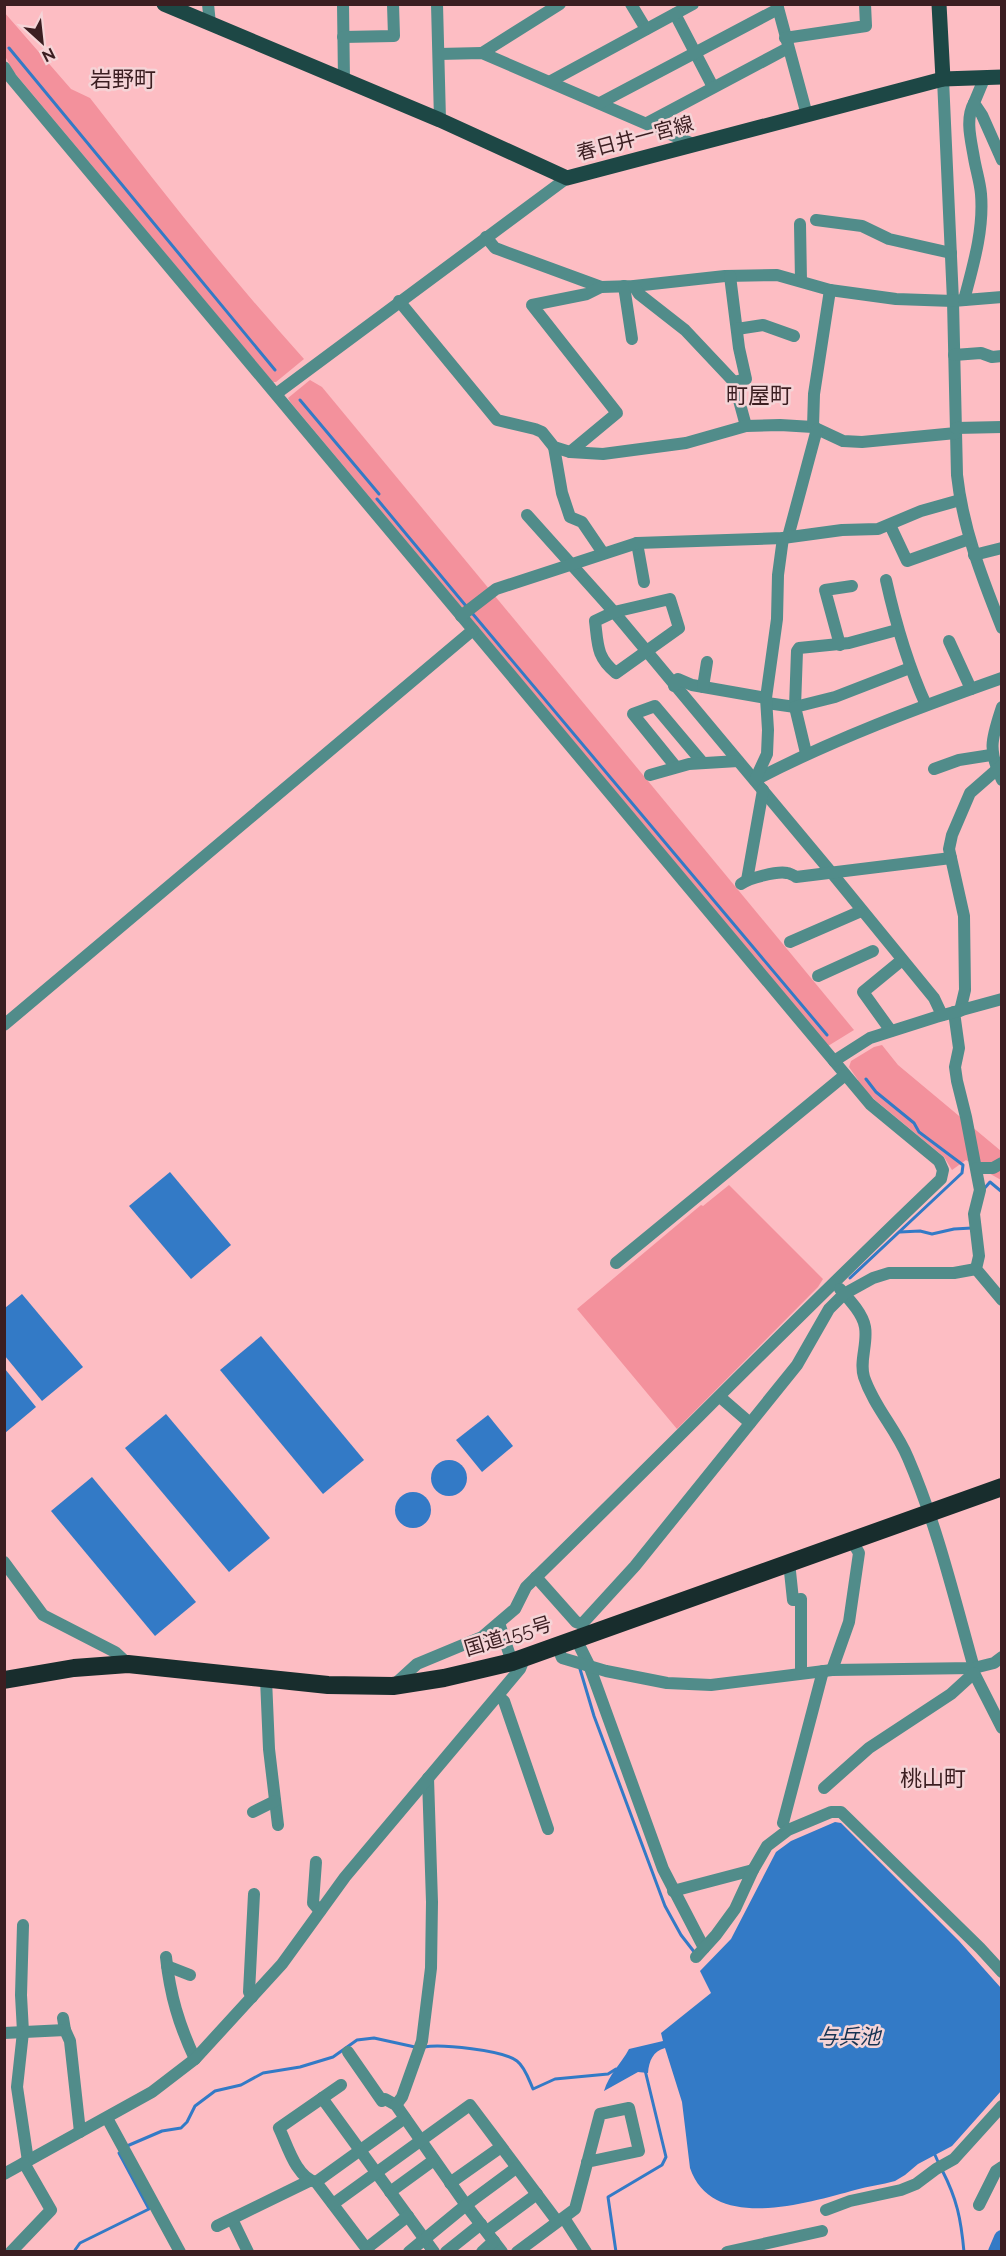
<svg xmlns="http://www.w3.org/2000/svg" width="1006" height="2256" font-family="Raleway,'Noto Sans JP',sans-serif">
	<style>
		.green { fill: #f3919c }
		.water { fill: #337ac6 }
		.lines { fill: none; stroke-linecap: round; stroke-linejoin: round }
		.stream { stroke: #337ac6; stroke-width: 3 }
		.river { stroke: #337ac6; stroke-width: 16 }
		.minor { stroke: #518c8a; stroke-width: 12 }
		.major { stroke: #1d4745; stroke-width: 15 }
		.highway { stroke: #182d2d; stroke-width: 18 }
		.labels { text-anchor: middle; stroke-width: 5; stroke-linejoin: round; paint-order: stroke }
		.street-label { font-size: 20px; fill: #3b1e21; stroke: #f5d4d7 }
		.water-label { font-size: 21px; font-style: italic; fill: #163352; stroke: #f5d4d7 }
		.quarter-label { font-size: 22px; fill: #3b1e21; stroke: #f5d4d7 }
	</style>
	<rect width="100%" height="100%" fill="#fdbdc3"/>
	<g class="green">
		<path d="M 4,12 L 71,89 L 90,98 C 159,187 228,275 304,359 L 276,382 L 273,382 L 13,71 L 5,56 Z"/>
		<path d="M 310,380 L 322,387 L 854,1030 L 828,1046 L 291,403 L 288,398 Z"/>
		<path d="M 882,1045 L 898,1065 L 1001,1151 L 1001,1180 L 966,1160 L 952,1170 L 944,1157 L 875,1100 L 856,1082 L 858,1080 L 849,1067 L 851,1061 L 874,1047 Z"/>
		<path d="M 729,1185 L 823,1279 L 818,1287 L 677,1429 L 577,1309 L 701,1205 L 703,1206 Z"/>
	</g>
	<g class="water">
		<path d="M 170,1172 L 231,1245 L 191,1279 L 129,1206 Z"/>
		<path d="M 22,1294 L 83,1367 L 42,1401 L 5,1356 L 5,1308 Z"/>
		<path d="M 261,1336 L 364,1460 L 323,1494 L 220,1370 Z"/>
		<path d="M 5,1369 L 36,1407 L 5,1433 L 4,1433 Z"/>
		<path d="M 166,1414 L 270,1538 L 229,1572 L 125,1448 Z"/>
		<path d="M 488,1415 L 513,1446 L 482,1472 L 456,1440 Z"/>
		<circle cx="449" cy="1478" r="18"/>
		<path d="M 92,1477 L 196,1602 L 155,1636 L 51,1511 Z"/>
		<circle cx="413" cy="1510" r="18"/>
		<path d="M 835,1822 L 841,1823 L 959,1941 L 1001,1988 L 1001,2091 L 952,2146 L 918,2164 L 905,2175 L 895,2181 C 882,2185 868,2186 855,2190 C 807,2203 712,2233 690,2168 L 682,2102 L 665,2048 C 653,2051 649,2061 648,2073 L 638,2072 L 604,2091 C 609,2074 621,2064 629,2049 L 663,2041 L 661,2033 L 711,1993 L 700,1971 L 731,1939 L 776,1852 L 791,1841 Z"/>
	</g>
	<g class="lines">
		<g class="stream">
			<path d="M 9,48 L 275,370"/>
			<path d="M 300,400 L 379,494"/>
			<path d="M 377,499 L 466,606"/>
			<path d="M 472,613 L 827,1035"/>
			<path d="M 983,1190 L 990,1182 L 1002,1192"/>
			<path d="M 900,1232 L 920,1231 L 932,1234 L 954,1229 L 972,1228"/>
			<path d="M 850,1278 L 962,1173 L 963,1165 L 919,1132 L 914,1123 L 876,1092 L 866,1079"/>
			<path d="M 580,1669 L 594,1716 L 665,1906 L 681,1935 L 695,1953"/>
			<path d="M 424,2047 C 441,2044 503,2050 517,2061 C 525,2067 529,2080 533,2089 L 555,2079 L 608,2074 L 616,2069"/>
			<path d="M 127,2146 L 162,2131 L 181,2128 L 187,2122 L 195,2106 L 215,2091 L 241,2085 L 263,2073 L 300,2067 L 333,2057 L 357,2040 L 374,2038 L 415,2047"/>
			<path d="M 935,2155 L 939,2164"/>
			<path d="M 942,2170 C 957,2199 961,2219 964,2252"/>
			<path d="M 75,2250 L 80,2243 L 149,2209 L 119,2153"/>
			<path d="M 616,2252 L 608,2197 L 662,2165 L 666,2157 L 645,2070"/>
		</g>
		<path class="river" d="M 996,2252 L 1002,2238"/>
		<g class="minor">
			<path d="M 208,4 L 210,24"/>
			<path d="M 343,4 L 344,81"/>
			<path d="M 437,4 L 440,120"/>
			<path d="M 631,4 L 646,29"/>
			<path d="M 777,4 L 807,115"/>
			<path d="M 675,14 L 713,87"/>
			<path d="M 343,37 L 394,36 L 393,4"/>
			<path d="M 785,38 L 866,26 L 865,4"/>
			<path d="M 482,53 L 560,4"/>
			<path d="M 439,54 L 482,53 L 693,144"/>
			<path d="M 4,67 L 11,78 L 870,1104 L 939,1161 L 943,1170 L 941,1179 C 800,1313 665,1452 526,1587 L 515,1609 L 482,1637 L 417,1664 L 394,1685"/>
			<path d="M 943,79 L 953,301 L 957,475 C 963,529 982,578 1002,628"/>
			<path d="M 984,79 L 974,103 L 982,115 L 1002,160"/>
			<path d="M 551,81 L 693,4"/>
			<path d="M 600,103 L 778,9"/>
			<path d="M 647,123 L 788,48"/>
			<path d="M 816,220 L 862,226 L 889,239 L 951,253"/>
			<path d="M 800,224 L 801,281"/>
			<path d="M 486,237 L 495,248 L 601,287 L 634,286 L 725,276 L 777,275 L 830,290 L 896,299 L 953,301 L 1002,297"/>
			<path d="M 730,276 L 739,348 L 746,379 L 734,382"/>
			<path d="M 624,286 L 632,339"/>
			<path d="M 634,286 L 639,294 L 685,330 L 734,382 L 746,426"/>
			<path d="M 964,300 C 973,266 984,230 981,194 C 980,182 976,170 974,158 C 971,140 965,119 974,103"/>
			<path d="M 399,301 L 497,420 L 535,429 L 542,432 L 554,447 L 570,452 L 603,454 L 686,443 L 746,426 L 780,425 L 813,427 L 843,441 L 862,442 L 956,433"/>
			<path d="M 737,329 L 763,325 L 794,336"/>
			<path d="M 954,355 L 981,353 L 992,357 L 1002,356"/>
			<path d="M 276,394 L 567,178"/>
			<path d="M 813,427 L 814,394 L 830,290"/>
			<path d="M 956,428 L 1002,427"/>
			<path d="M 554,447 L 562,493 L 570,517 L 582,522 L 603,553"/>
			<path d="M 570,452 L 617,413 L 532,305 L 587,294 L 601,287"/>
			<path d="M 527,515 L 614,612 L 831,872 L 934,998 L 942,1015"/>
			<path d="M 890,525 L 907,561 L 969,539"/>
			<path d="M 788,537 L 817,429"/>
			<path d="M 637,543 L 644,582"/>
			<path d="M 974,555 L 1002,548"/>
			<path d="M 886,580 C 896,625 907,663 926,705"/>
			<path d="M 670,599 L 679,628 L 616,673 C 596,657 598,644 595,621 L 614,612 Z"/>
			<path d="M 461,616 L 496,589 L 637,543 L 783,538 L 842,530 L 878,529 L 921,511 L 960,500"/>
			<path d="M 949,641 L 971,689"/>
			<path d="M 840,645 L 825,590 L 852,586"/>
			<path d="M 674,686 L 678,679 L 692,685 L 766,698"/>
			<path d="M 703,687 L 707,662"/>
			<path d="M 767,703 L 795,707 L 797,651 L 799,648 L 849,643 L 897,630"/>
			<path d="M 1002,707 C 992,738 987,749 1002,780"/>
			<path d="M 806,753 L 795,707 L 835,697 L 910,668"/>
			<path d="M 676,767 L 633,714 L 655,706 L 703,763"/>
			<path d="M 934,769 L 959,760 L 991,755"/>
			<path d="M 650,775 L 689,764 L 738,761"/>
			<path d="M 755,780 C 834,739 917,708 1002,678"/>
			<path d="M 755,780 L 767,754 L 768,730 L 766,698 L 777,619 L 778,575 L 783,538"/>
			<path d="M 747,880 L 763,790"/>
			<path d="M 741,884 C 749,878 777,871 787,873 C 789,873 795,876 796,877 L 951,858"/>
			<path d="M 790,942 L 859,912"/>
			<path d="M 818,976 L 873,951"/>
			<path d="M 960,1011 L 965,990 L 964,916 L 949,849 L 952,835 L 970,793 L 1002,765"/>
			<path d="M 954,1012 L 959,1048 L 955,1067 L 957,1081 L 966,1117 L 980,1190 L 974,1214 L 979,1256 L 976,1269 L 1002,1300"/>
			<path d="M 4,1025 L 473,630"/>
			<path d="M 891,1031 L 863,992 L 902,960"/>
			<path d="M 834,1061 L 870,1038 L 936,1017 L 1002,999"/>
			<path d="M 977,1168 L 993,1168 L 1002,1163"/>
			<path d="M 616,1263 L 845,1075"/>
			<path d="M 840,1289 C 849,1299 863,1314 865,1327 C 868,1344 859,1361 864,1377 C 874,1407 896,1429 908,1458 C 937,1525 954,1597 974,1668 L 974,1673 L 1002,1728"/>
			<path d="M 720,1397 L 750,1423"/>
			<path d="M 4,1562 L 43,1615 L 115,1652 L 128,1664"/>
			<path d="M 789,1562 L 793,1600 L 801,1599 L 801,1673"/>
			<path d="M 536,1577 L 576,1622 L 582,1624"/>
			<path d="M 499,1623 L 512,1662"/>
			<path d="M 587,1635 L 582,1624 L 635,1566 L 797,1365 L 829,1309 L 844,1294 L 873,1278 L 889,1273 L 954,1273 L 976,1269"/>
			<path d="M 576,1639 L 589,1665 L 663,1869 L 704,1948"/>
			<path d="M 557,1646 L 562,1658 L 606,1671 L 667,1683 L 711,1685 L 832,1670 L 974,1668 L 994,1663 L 1002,1657"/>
			<path d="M 832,1670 L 849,1622 L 859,1553 L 852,1541"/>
			<path d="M 266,1679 L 269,1749 L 278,1825"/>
			<path d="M 498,1696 L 504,1701 L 548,1829"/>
			<path d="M 824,1788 L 869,1748 L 951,1694 L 974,1673"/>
			<path d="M 253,1812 L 275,1801"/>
			<path d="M 783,1823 L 823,1671"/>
			<path d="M 316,1862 L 313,1903 L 320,1911"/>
			<path d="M 673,1891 L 753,1870"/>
			<path d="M 23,1925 L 21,1995 L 23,2032 L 17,2087 L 28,2161"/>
			<path d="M 166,1957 C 170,1995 179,2025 195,2059"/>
			<path d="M 696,1957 L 716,1935 L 735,1909 L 753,1870 L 767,1846 L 788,1830 L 831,1812 L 841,1812 L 980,1948 L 1002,1972"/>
			<path d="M 167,1966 L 190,1975"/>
			<path d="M 252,1997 L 249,1992 L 254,1894"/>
			<path d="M 63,2018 L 65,2030"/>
			<path d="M 4,2033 L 65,2030 L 70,2041 L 80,2132"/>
			<path d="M 348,2052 L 382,2101 L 385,2099 L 396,2105 L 466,2205 L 502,2252"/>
			<path d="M 341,2085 L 279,2128 C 287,2144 296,2178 316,2182 L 369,2252"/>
			<path d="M 322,2098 L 434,2252"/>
			<path d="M 396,2105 L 402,2097 L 422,2041 L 431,1968 L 432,1902 L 428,1778"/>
			<path d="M 107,2118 L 180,2252"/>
			<path d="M 4,2174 L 152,2092 L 195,2059 L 282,1964 L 345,1877 L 520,1669 L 525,1657"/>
			<path d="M 316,2182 L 405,2118"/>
			<path d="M 450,2183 L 501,2147"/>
			<path d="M 390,2192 L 434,2160"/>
			<path d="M 333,2204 L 470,2105 L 557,2221"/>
			<path d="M 979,2205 L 996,2171 L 1002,2167"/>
			<path d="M 826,2210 L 850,2201 L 901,2190 L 916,2184 L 936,2169 L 954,2159 L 1002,2106"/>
			<path d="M 564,2218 L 586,2252"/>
			<path d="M 232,2219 L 248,2252"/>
			<path d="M 217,2226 L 309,2181"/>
			<path d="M 487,2231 L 537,2194"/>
			<path d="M 367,2248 L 408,2216"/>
			<path d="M 11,2252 L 51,2210 L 24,2163"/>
			<path d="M 409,2252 L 466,2205 L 516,2168"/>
			<path d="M 446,2252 L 481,2224"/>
			<path d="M 482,2252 L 494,2241"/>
			<path d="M 517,2252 L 575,2209 L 600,2114 L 629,2108 L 639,2151 L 587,2162"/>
			<path d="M 727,2252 L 822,2231"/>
		</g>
		<g class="major">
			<path d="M 164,4 L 440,120 L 567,178 L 943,79 L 1002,77"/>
			<path d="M 939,4 L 943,79"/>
		</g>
		<path class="highway" d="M 4,1680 L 74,1668 L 128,1664 L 328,1685 L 393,1686 L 444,1678 L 512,1662 L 1002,1487"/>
	</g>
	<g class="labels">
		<g class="street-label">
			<text transform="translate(635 138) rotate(-15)" y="7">春日井一宮線</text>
			<text transform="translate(508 1636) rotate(-17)" y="7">国道155号</text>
		</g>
		<g class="water-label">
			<text x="849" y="2044">与兵池</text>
		</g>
		<g class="quarter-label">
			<text x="123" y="87">岩野町</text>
			<text x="759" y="403">町屋町</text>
			<text x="933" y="1786">桃山町</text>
		</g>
	</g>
	<rect width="1006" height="2256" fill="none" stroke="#3b1e21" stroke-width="12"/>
	<g transform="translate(42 42) rotate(153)" stroke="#f5d4d7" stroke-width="4.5" paint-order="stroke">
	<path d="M0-4.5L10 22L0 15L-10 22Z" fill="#3b1e21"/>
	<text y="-9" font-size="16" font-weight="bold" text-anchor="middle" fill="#3b1e21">N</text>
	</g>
</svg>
